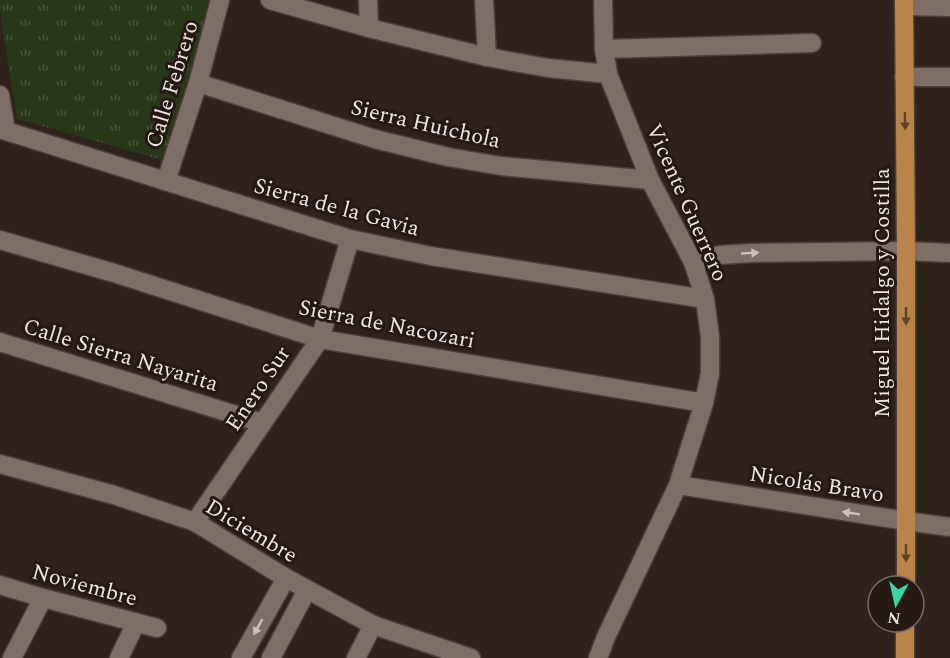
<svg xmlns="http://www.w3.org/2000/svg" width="950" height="658" font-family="Spectral,serif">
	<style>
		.park { fill: url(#park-tufts) }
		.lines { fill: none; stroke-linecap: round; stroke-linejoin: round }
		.minor-casing { stroke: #4a3f3b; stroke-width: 21 }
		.major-casing { stroke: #4a3f3b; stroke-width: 21 }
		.minor { stroke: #7d6e68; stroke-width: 18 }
		.major { stroke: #b88449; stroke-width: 18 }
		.oneway { fill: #604429 }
		.oneway2 { fill: #cbc1bc }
		.labels { text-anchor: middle; stroke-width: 6; stroke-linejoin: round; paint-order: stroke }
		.street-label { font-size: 22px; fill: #ece4e0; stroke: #251914 }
	</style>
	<defs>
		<pattern id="park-tufts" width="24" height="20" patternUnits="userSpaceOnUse" patternTransform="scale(1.5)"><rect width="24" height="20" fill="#293719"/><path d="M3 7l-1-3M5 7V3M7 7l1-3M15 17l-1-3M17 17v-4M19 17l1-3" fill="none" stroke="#48543a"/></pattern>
	</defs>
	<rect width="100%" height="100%" fill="#2f221d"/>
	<path class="park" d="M 0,0 L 212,0 L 163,160 L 17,119 L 0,12 Z"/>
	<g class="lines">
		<defs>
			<g id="minor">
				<path d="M 270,0 L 369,28 L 487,57 L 548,68 L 608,74"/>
				<path d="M 368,0 L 369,28"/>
				<path d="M 484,0 L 487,57"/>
				<path d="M 904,6 L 950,7"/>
				<path d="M 604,49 L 812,43"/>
				<path d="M 904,77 L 950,77"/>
				<path d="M 198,83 L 375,139 L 448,157 L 501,166 L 650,180"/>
				<path d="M 0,95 L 6,131"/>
				<path d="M 0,129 L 350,239 L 431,256 L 705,299"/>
				<path d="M 166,181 L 198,83 L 220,0"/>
				<path d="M 0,240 L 114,273 L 320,339 L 704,403"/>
				<path d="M 693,262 L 720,255 L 750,253 L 906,251 L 950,253"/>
				<path d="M 0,342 L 262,423"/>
				<path d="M 0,464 L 114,495 L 195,522 L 286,578 L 373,625 L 471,658"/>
				<path d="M 678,485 L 906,521 L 950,527"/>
				<path d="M 195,522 L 320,339 L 350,239"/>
				<path d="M 0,585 L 43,598 L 157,628"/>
				<path d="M 12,658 L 43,598"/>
				<path d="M 119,658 L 136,623"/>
				<path d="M 241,658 L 286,578"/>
				<path d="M 271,658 L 307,590"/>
				<path d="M 356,658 L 373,625"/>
				<path d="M 598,658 L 606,637 L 678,485 L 704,403 L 710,373 L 710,337 L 705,299 L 693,262 L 650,180 L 608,74 L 604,49 L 603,0"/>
			</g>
			<g id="major">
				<path d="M 904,0 L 906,251 L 906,586"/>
				<path d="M 905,658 L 905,622"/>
			</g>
		</defs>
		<use href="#minor" class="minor-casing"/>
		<use href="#major" class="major-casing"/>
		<use href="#minor" class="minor"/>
		<use href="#major" class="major"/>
	</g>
	<defs><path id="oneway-solid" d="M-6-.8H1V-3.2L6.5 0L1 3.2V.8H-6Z" transform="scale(1.5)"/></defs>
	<g class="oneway">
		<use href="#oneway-solid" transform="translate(905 121) rotate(89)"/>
		<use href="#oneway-solid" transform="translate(906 316) rotate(90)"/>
		<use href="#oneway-solid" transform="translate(906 553) rotate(90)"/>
	</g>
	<g class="oneway2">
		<use href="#oneway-solid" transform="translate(750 253) rotate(-3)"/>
		<use href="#oneway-solid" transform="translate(851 513) rotate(-171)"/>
		<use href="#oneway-solid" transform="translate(258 627) rotate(119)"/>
	</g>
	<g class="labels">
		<g class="street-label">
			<text transform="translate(171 84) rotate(-73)" y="8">Calle Febrero</text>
			<text transform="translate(426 123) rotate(13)" y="8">Sierra Huichola</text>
			<text transform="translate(688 202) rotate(66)" y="8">Vicente Guerrero</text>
			<text transform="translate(337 206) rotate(15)" y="8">Sierra de la Gavia</text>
			<text transform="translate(881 293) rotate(-90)" y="8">Miguel Hidalgo y Costilla</text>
			<text transform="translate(387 323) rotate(11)" y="8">Sierra de Nacozari</text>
			<text transform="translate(121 354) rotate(17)" y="8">Calle Sierra Nayarita</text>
			<text transform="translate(257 388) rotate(-56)" y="8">Enero Sur</text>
			<text transform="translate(817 483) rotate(9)" y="8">Nicolás Bravo</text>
			<text transform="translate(252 530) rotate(31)" y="8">Diciembre</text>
			<text transform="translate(85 584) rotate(15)" y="8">Noviembre</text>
		</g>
	</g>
	<g transform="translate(896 604) rotate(188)"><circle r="28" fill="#251914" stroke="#756a66" stroke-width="1.5"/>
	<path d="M0-4.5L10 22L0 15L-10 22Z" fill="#3ad4a5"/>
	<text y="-9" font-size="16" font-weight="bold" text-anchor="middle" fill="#ece4e0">N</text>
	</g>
</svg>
